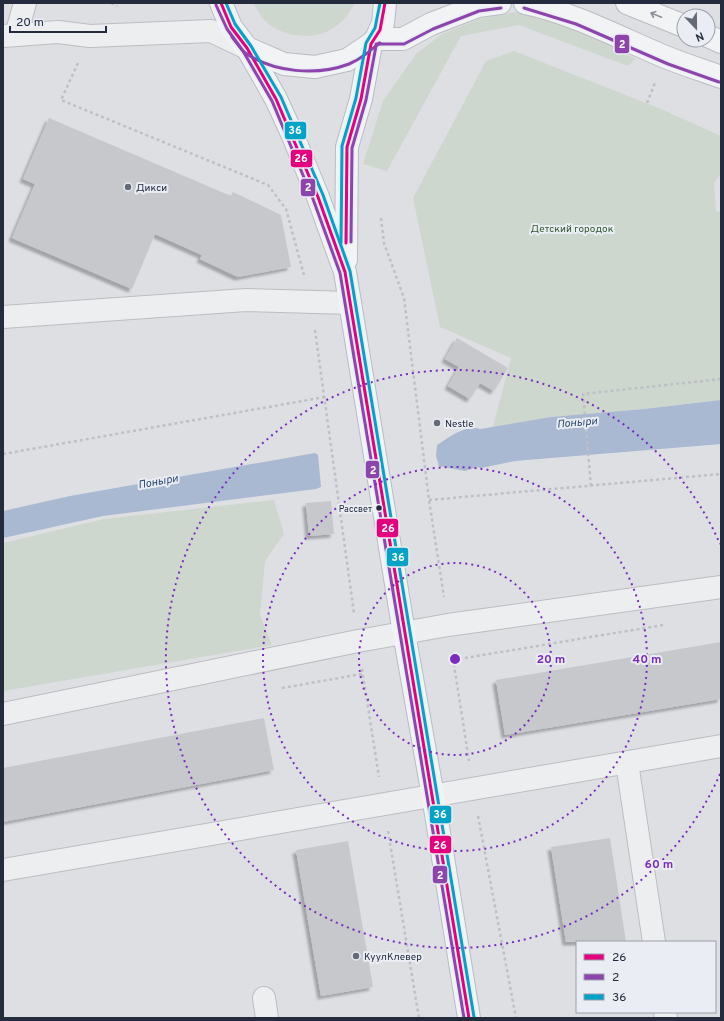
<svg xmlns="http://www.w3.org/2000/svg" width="724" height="1021" font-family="Overpass,sans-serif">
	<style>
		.green { fill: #cdd7cd }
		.water { fill: #a9b9d2 }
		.building { fill: #c6c8cc; filter: url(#shadow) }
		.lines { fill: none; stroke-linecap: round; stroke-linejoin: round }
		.minor-casing { stroke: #bcbdc1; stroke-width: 24 }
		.major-casing { stroke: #b9bcc1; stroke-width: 24 }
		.path { stroke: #bfc0c5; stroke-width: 2.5; stroke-dasharray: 3 3; stroke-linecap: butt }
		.minor { stroke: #edeef0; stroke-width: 22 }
		.major { stroke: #f2f3f4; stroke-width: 22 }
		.bus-1-casing { stroke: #eaedf4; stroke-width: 6 }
		.bus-2-casing { stroke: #eaedf4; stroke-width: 6 }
		.bus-3-casing { stroke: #eaedf4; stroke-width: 6 }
		.bus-1 { stroke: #e5007d; stroke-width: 3 }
		.bus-2 { stroke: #8e44ad; stroke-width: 3 }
		.bus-3 { stroke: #02a3c7; stroke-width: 3 }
		.oneway { stroke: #8b8f98 }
		.ring { fill: none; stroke: #7b2cbf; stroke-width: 2; stroke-dasharray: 2 4 }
		.poi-dot { fill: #656a77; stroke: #eaedf4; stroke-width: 1.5 }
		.bus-dot { fill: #242b3d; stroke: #eaedf4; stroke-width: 1.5 }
		.labels { text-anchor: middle; stroke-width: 4; stroke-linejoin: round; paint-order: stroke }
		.bus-label { font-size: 9px; fill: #242b3d; stroke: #eaedf4; text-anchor: end }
		.poi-label { font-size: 10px; fill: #242b3d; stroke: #eaedf4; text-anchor: start }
		.park-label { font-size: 10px; fill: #355a30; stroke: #eaedf4 }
		.water-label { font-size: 11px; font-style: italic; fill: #2c4773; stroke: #eaedf4 }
		.centre { fill: #7b2cbf; stroke: #eaedf4; stroke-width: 2 }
		.ring-label { font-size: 12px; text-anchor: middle; font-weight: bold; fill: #7b2cbf; stroke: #eaedf4; stroke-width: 4; stroke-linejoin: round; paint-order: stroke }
		.line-badge { stroke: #eaedf4; stroke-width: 1.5 }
		.badge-label { font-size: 11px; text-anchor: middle; font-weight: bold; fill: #fff }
	</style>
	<defs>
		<filter id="shadow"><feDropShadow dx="-3.5" dy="3.5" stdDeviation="1" flood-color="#0004"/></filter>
	</defs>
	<rect width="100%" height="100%" fill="#dedfe3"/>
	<g class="green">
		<path d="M 253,3 L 355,3 C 349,14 342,24 330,30 C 311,41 278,36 263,19 C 260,14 256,8 253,3 Z"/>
		<path d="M 520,11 L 579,27 L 635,59 L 628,66 L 519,25 L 461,36 L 387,171 L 363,164 L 383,101 L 416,54 L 442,34 L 479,19 Z"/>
		<path d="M 514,51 L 661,109 L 721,136 L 721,174 L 714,183 L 716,211 L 721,212 L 721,400 L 644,409 L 551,417 L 493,427 L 511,358 L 440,327 L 413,198 L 486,61 Z"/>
		<path d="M 274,500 L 284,534 L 265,561 L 260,615 L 272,645 L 3,691 L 3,543 L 104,519 Z"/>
	</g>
	<g class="water">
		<path d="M 721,400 L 721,444 L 515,461 L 481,468 L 477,467 L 465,471 L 439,466 L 436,456 L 437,445 C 449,437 466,424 480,429 L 551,417 L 644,409 Z"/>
		<path d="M 315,453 L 318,455 L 321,487 L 316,489 L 103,516 L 3,538 L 3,511 L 70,496 Z"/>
	</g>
	<g class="building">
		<path d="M 49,118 L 231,196 L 233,192 L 281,215 L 291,267 L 238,277 L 200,259 L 202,255 L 155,234 L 132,289 L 12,238 L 35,184 L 23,179 Z"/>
		<path d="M 457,338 L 508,368 L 494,391 L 480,383 L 470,399 L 448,386 L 459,367 L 445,359 Z"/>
		<path d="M 331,501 L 334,534 L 309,536 L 306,503 Z"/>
		<path d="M 721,642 L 721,699 L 505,735 L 496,680 Z"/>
		<path d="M 264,718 L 274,770 L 3,822 L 3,768 Z"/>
		<path d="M 610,838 L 626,942 L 566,942 L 551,847 Z"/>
		<path d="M 348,841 L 373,987 L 321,996 L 296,850 Z"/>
	</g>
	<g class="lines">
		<defs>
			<g id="minor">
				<path d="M 16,35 L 25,3"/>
				<path d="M 3,36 L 58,32 L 90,36 L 211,31 L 247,48"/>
				<path d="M 3,317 L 246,300 L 350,303"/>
				<path d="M 3,714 L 358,641 L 448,625 L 721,587"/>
				<path d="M 627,763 L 654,942"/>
				<path d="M 3,870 L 721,746"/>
				<path d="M 264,998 L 267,1018"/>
				<path d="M 665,1012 L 666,1018"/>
			</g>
			<g id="major">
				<path d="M 221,3 L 231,27 L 247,48 L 276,99 L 293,136 L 318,197 L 345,272 L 404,633 L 433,796 L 469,1018"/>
				<path d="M 525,3 C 573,13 618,37 663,56 C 682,64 702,70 721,77"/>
				<path d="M 627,3 L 684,26"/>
				<path d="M 708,36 L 721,42"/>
				<path d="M 376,39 L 403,39 L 431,24 L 478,6 L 500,3"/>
				<path d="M 247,48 L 284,64 L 315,67 L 347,60 L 371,44 L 376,39 L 383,23 L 385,3"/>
				<path d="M 346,260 L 347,147 L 361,99 L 371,44"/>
			</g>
		</defs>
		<use href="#minor" class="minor-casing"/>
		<use href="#major" class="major-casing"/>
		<g class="path">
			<path d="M 111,3 L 117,6"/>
			<path d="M 78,63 L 61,100 L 268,185 L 286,209 L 304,275"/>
			<path d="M 647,103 L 655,83"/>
			<path d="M 381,218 L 384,243 L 404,298 L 429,500 L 444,597"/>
			<path d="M 315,330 L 354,613"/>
			<path d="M 3,454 L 325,397"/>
			<path d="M 591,486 L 583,394 L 721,379"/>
			<path d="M 429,500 L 721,474"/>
			<path d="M 452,652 L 469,761"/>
			<path d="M 453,660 L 663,625"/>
			<path d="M 362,669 L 379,777"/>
			<path d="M 282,688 L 362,674"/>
			<path d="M 478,816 L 516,1018"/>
			<path d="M 388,831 L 419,1018"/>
		</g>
		<use href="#minor" class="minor"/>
		<use href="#major" class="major"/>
		<defs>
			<g id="bus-1">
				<path d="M 221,3 L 231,27 L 247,48 L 276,99 L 318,197 L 345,272 L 469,1018"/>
				<path d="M 346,243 L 347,147 L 361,99 L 371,44 L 380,30 L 385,3"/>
			</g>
			<g id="bus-2">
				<path d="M 216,5 L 227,29 L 243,51 L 272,101 L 313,199 L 340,273 L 464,1018"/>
				<path d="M 524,8 L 576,24 L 668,64 L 719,82"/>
				<path d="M 232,37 C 236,42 240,48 244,52 C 273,73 317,76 349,64 C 361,59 370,51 379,43"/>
				<path d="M 376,44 L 404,44 L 433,29 L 479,11 L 501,8"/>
				<path d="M 351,242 L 352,148 L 366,100 L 376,46 L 380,43"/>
			</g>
			<g id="bus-3">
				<path d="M 226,3 L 235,24 L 251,46 L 281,97 L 323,195 L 350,271 L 474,1017"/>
				<path d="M 341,243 L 342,146 L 356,98 L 366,43 L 375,28 L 380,3"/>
			</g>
		</defs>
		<use href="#bus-1" class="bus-1-casing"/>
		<use href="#bus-2" class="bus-2-casing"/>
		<use href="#bus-3" class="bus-3-casing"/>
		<use href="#bus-1" class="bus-1"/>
		<use href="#bus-2" class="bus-2"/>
		<use href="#bus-3" class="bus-3"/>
	</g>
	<defs><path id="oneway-shaft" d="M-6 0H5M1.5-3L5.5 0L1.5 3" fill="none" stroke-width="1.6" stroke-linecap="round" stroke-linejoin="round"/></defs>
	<use class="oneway" href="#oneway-shaft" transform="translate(656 15) rotate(-158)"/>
	<g class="ring">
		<circle cx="455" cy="659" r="96"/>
		<circle cx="455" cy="659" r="192"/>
		<path d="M720 774A289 289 0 1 1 720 544"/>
	</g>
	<g class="poi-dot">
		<circle cx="128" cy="187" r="4"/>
		<circle cx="437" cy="423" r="4"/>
		<circle cx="356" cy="956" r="4"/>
	</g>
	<circle class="bus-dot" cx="379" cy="508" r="3.5"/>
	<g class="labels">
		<g class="bus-label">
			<text x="372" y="512">Рассвет</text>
		</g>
		<g class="poi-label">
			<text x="136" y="191">Дикси</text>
			<text x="445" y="427">Nestle</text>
			<text x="364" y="960">КуулКлевер</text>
		</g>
		<g class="park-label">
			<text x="572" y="232">Детский городок</text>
		</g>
		<g class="water-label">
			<text transform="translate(577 422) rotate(-5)" y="4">Поныри</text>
			<text transform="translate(158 481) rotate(-10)" y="4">Поныри</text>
		</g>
	</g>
	<circle cx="455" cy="659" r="6" class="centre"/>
	<g class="ring-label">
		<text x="551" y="663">20 m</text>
		<text x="647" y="663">40 m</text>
		<text x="659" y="868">60 m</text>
	</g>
	<g class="line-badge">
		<rect x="614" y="34" width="16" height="20" rx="4" fill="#8e44ad"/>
		<rect x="284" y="121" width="23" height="19" rx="4" fill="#02a3c7"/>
		<rect x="290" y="149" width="23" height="19" rx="4" fill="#e5007d"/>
		<rect x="300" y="178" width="16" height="19" rx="4" fill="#8e44ad"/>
		<rect x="365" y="460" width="15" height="19" rx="4" fill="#8e44ad"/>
		<rect x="376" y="518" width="23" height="20" rx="4" fill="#e5007d"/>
		<rect x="386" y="547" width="23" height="20" rx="4" fill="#02a3c7"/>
		<rect x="429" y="805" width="23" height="19" rx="4" fill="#02a3c7"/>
		<rect x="429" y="835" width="23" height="19" rx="4" fill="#e5007d"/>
		<rect x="432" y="865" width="16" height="19" rx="4" fill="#8e44ad"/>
	</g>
	<g class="badge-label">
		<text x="622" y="48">2</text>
		<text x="295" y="134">36</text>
		<text x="301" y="162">26</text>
		<text x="308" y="191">2</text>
		<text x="373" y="474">2</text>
		<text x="388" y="532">26</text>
		<text x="398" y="561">36</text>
		<text x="440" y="818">36</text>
		<text x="440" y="849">26</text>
		<text x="440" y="879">2</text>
	</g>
	<rect width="724" height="1021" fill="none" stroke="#242b3d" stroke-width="8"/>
	<rect x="576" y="941" width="140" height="72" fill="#eaedf4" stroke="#9b9fab"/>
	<rect x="584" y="954" width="20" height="6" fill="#e5007d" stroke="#9b9fab"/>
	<text x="612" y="961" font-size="12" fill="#242b3d">26</text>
	<rect x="584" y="974" width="20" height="6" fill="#8e44ad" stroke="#9b9fab"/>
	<text x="612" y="981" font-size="12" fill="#242b3d">2</text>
	<rect x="584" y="994" width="20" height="6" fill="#02a3c7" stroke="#9b9fab"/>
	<text x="612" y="1001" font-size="12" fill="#242b3d">36</text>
	<g transform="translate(696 28) rotate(158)"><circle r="19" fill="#eaedf4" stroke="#9b9fab"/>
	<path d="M0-3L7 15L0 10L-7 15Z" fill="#656a77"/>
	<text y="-6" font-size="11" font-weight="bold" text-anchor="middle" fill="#242b3d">N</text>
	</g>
	<path d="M10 26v6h96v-6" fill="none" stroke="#242b3d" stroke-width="2"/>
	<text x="16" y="26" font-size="12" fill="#242b3d" stroke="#eaedf4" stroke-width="3" paint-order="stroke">20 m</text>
</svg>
